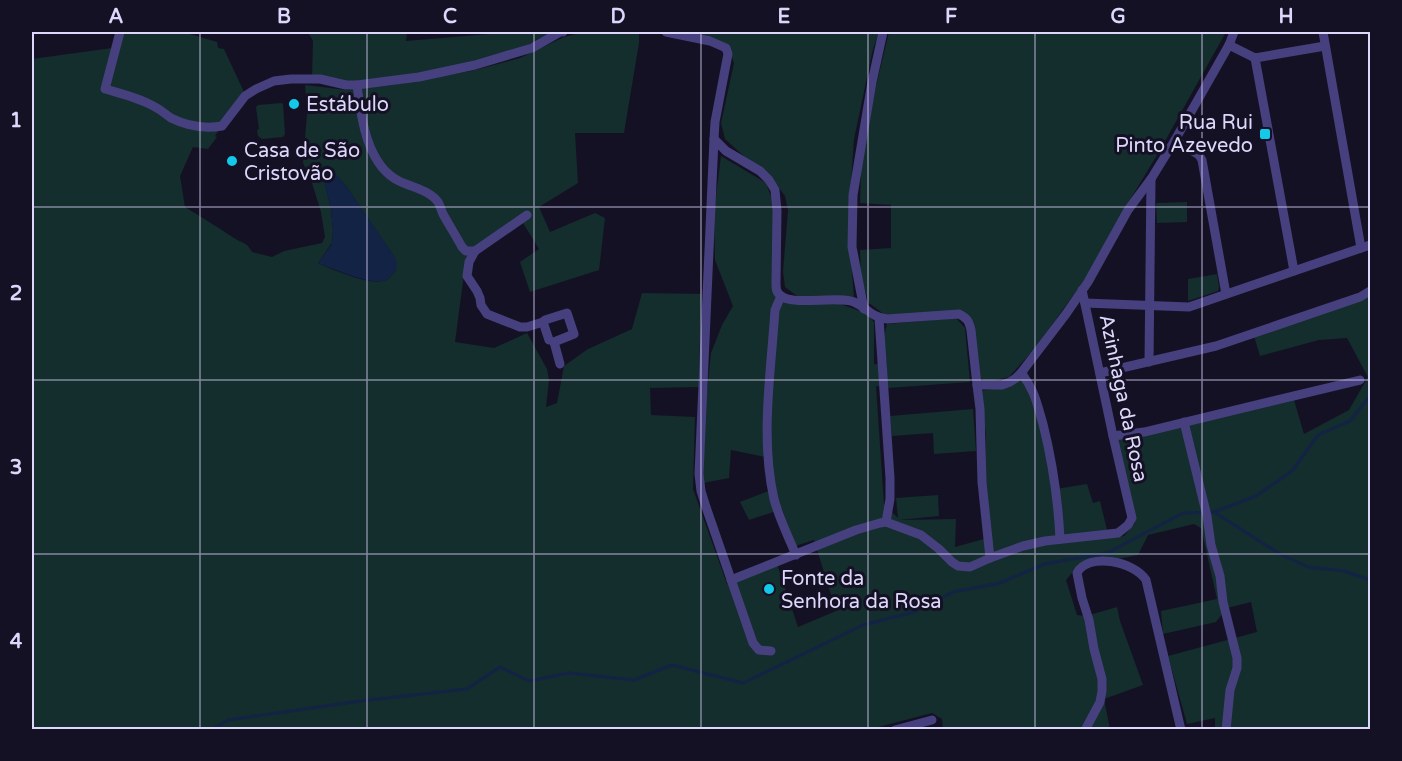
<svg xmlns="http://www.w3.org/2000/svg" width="1402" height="761" font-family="'Varela Round',sans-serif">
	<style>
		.green { fill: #142d2d; fill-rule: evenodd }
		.water { fill: #132346 }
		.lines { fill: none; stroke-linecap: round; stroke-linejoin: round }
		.stream { stroke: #132346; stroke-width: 3 }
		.minor { stroke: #46407f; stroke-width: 9 }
		.grid { fill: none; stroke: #ddd7fc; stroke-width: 1.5; stroke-opacity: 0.55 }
		.poi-dot { fill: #14c8ea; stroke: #151124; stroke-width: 2 }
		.labels { text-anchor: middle; stroke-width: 6; stroke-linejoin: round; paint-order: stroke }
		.poi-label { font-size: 20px; fill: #ddd7fc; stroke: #151124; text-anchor: start }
		.street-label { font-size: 20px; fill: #ddd7fc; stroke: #151124 }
		.neatline { fill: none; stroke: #ddd7fc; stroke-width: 2 }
		.grid-label { font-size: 20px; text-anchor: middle; font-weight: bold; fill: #ddd7fc }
	</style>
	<rect width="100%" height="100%" fill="#151124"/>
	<g class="green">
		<path d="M 123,32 L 183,32 L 217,42 L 218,48 L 224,49 L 244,92 L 215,136 L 217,137 L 208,149 L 193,147 L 180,176 L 185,207 C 201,217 218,227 234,238 C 243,244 246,241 252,252 L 272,257 L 284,251 L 322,243 L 325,237 L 321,212 L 312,183 L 303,163 L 307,114 L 305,85 L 347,90 L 392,85 L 471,71 L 520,58 L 564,37 L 584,32 L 620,32 L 639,34 L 639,43 L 624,133 L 575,133 L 578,183 L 539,207 L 550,232 L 595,213 L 605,218 L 599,270 L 530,292 L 520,262 L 539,249 L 523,223 L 466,259 L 455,342 L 494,348 L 527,333 L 547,369 L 549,380 L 546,407 L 557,403 L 564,366 L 588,349 L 632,329 L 642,293 L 701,294 L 699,387 L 650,388 L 651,415 L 695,417 L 693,489 L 727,584 L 777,564 L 798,627 L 836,611 L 814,540 L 795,546 L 782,509 L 749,520 L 740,502 L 774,489 L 770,458 L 731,450 L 729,478 L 703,483 L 700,459 L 711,353 L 722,325 L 733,306 L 715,260 L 714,212 L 721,156 L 766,183 L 775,208 L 779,292 L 792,301 L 837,303 L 866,313 L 874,322 L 874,364 L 887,365 L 883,341 L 887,324 L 956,318 L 965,328 L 970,382 L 888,388 L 876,386 L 884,504 L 898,518 L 896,498 L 938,495 L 939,516 L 899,520 L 956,519 L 955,547 L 991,537 L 985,479 L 986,434 L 980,391 L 1010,387 L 1027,369 L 1056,489 L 1087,484 L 1093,503 L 1100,501 L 1109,538 L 1124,536 L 1135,523 L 1115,440 L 1294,400 L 1304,434 L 1349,410 L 1368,377 L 1347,338 L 1319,340 L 1260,356 L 1254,336 L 1370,289 L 1370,729 L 1215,729 L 1215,718 L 1187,724 L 1168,656 L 1257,632 L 1251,602 L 1227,608 L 1216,622 L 1163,634 L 1161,611 L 1217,599 L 1201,528 L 1194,524 L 1148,535 L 1138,555 L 1077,567 L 1066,580 L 1077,615 L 1086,616 L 1117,607 L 1120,621 L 1143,685 L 1104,699 L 1110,729 L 943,729 L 942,719 L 932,713 L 867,730 L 32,729 L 32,59 L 112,48 ZM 327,165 L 346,186 L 395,258 L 396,270 C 392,275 389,280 382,281 C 369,285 331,269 318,263 L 332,243 L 333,231 L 331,209 L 325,185 Z"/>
		<path d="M 308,32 L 407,32 L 406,41 L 514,32 L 550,32 L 517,51 L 421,73 L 348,82 L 312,76 L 313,41 Z"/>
		<path d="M 680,32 L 879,32 L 873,49 L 854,139 L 848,225 L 854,297 L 797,296 L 785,287 L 783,272 L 788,210 L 785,196 L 770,176 L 748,160 L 725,139 L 721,123 L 734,63 L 729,49 Z"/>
		<path d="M 889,32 L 1226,32 L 1160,150 L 1127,205 L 1093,268 L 1035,348 L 1009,377 L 987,382 L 980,378 L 967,314 L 905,316 L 885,315 L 869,303 L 861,278 L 860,250 L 891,248 L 891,205 L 860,203 L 861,169 L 875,90 Z"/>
		<path d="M 281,103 L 283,104 L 285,134 L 283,137 L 262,139 L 258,136 L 257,130 L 259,129 L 256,107 L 258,105 Z"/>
		<path d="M 1187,202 L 1187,222 L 1157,223 L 1156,203 Z"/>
		<path d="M 1217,274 L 1219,287 L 1218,291 L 1188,301 L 1188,279 Z"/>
		<path d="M 973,409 L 976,451 L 934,454 L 933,433 L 892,436 L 890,416 Z"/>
	</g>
	<path class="water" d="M 328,165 L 346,186 L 395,258 C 398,265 397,271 391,276 C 391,277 385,281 383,281 C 371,285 331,268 318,263 L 332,244 L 333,231 L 331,209 L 325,185 L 324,166 Z"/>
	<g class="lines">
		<g class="stream">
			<path d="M 1214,512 L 1256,496 L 1292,471 L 1318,435 L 1350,421 L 1370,396"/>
			<path d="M 211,730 L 228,720 L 360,701 L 467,689 L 500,667 L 529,681 L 569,673 L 634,680 L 672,665 L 743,683 L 863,625 L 914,612 L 953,592 L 1000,583 L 1044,564 L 1107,553 L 1183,513 L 1214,512 L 1280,554 L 1308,567 L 1344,571 L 1370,580"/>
		</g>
		<g class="minor">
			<path d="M 120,32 L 105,89 C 122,94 140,98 155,107 C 161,110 165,114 171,118 C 187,126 204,129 222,126 L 245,96 L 256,89 L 274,81 L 291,79 L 320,79 L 346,85 L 357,85 L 419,77 L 475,65 L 532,48 L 560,32 L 563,32"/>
			<path d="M 666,32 L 710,41 L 726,48 L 728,54 L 727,59 L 715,122 L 714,139 L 726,151 L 760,171 L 769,180 L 775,190 L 777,211 L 776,282 C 776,288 776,292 780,295 C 792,307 836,295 854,302 C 868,308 869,316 887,319 L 959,314 C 967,318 969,321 971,330 L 977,385 L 1002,385 L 1010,382 L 1016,378 L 1021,373 L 1066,314 L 1088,282 L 1128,210 L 1151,179 L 1175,140 L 1229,45 L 1234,32"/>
			<path d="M 1323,32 L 1361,248"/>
			<path d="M 1229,45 L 1255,58 L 1325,46"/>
			<path d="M 1255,58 L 1294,271"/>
			<path d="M 357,85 C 361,118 367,167 401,182 C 413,187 430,191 438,202 C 440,205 441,210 443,214 C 449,225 456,236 462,247 L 466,251 L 475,251 L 527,215"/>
			<path d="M 714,139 L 699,474 L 701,491 L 706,507 L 753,643 L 759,650 L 771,651"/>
			<path d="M 1175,140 L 1199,155 L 1202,160 L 1226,294"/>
			<path d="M 475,251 L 469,262 L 467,276 L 477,291 L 480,298 L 481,305 L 487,314 L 520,327 L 527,327 L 543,322"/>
			<path d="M 781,296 L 775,310 C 771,372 760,438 774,499 C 779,518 788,536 796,555"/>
			<path d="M 1085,303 L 1189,307 L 1370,245"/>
			<path d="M 864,309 L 852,247 L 853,195 L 872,82 L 883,32"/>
			<path d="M 879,318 L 890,478 L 890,499 L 886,522"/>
			<path d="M 549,340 L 543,322 L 545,320 L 567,313 L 574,334 L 554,342 L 560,364"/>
			<path d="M 1149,362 L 1151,179"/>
			<path d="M 1021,373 C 1035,390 1037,404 1043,424 C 1053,464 1058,498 1060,539"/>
			<path d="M 1100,373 L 1216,346 L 1360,297 L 1370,291"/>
			<path d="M 1184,422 L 1207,516 L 1211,545 L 1220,576 L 1223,602 L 1237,658 L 1237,668 L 1230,690 L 1226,730"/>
			<path d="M 1113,436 L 1144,432 L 1360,380"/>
			<path d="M 990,558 L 1023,546 L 1045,541 L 1118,533 L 1128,525 L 1132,518 L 1113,436 L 1082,290"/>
			<path d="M 731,580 L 856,530 L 880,523 L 886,522 L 921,535 L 939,549 L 952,562 L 958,566 L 970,567 L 990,558 L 982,482 L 980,409 L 977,385"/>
			<path d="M 895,730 L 932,720"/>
			<path d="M 1085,730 L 1100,702 L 1102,691 L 1102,679 L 1094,649 L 1089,620 L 1082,598 L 1077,573 C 1088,552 1134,561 1146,580 L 1181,730"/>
		</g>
	</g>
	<path class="grid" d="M 200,32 L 200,730M 367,32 L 367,730M 534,32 L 534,730M 701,32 L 701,730M 868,32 L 868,730M 1035,32 L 1035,730M 1202,32 L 1202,730M 32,207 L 1370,207M 32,380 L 1370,380M 32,554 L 1370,554"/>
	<g class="poi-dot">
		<circle cx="294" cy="104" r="6"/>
		<rect x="1259" y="128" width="12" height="12" rx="3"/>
		<circle cx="232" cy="161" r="6"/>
		<circle cx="769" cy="589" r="6"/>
	</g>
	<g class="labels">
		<g class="poi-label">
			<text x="306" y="111">Estábulo</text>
			<text x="1253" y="129" text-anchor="end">Rua Rui<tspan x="1253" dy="23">Pinto Azevedo</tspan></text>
			<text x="244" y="157">Casa de São<tspan x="244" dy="23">Cristovão</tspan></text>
			<text x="781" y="585">Fonte da<tspan x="781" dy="23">Senhora da Rosa</tspan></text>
		</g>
		<g class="street-label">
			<text transform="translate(1124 398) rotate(78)" y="7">Azinhaga da Rosa</text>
		</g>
	</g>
	<rect width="1402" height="761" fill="none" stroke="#151124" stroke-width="66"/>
	<rect x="33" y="33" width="1336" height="695" class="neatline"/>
	<g class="grid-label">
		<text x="116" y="23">A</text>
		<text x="284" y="23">B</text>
		<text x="450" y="23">C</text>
		<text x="618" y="23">D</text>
		<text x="784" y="23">E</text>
		<text x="951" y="23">F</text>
		<text x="1118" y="23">G</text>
		<text x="1286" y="23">H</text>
		<text x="16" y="127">1</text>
		<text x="16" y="300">2</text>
		<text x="16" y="474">3</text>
		<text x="16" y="648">4</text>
	</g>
</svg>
